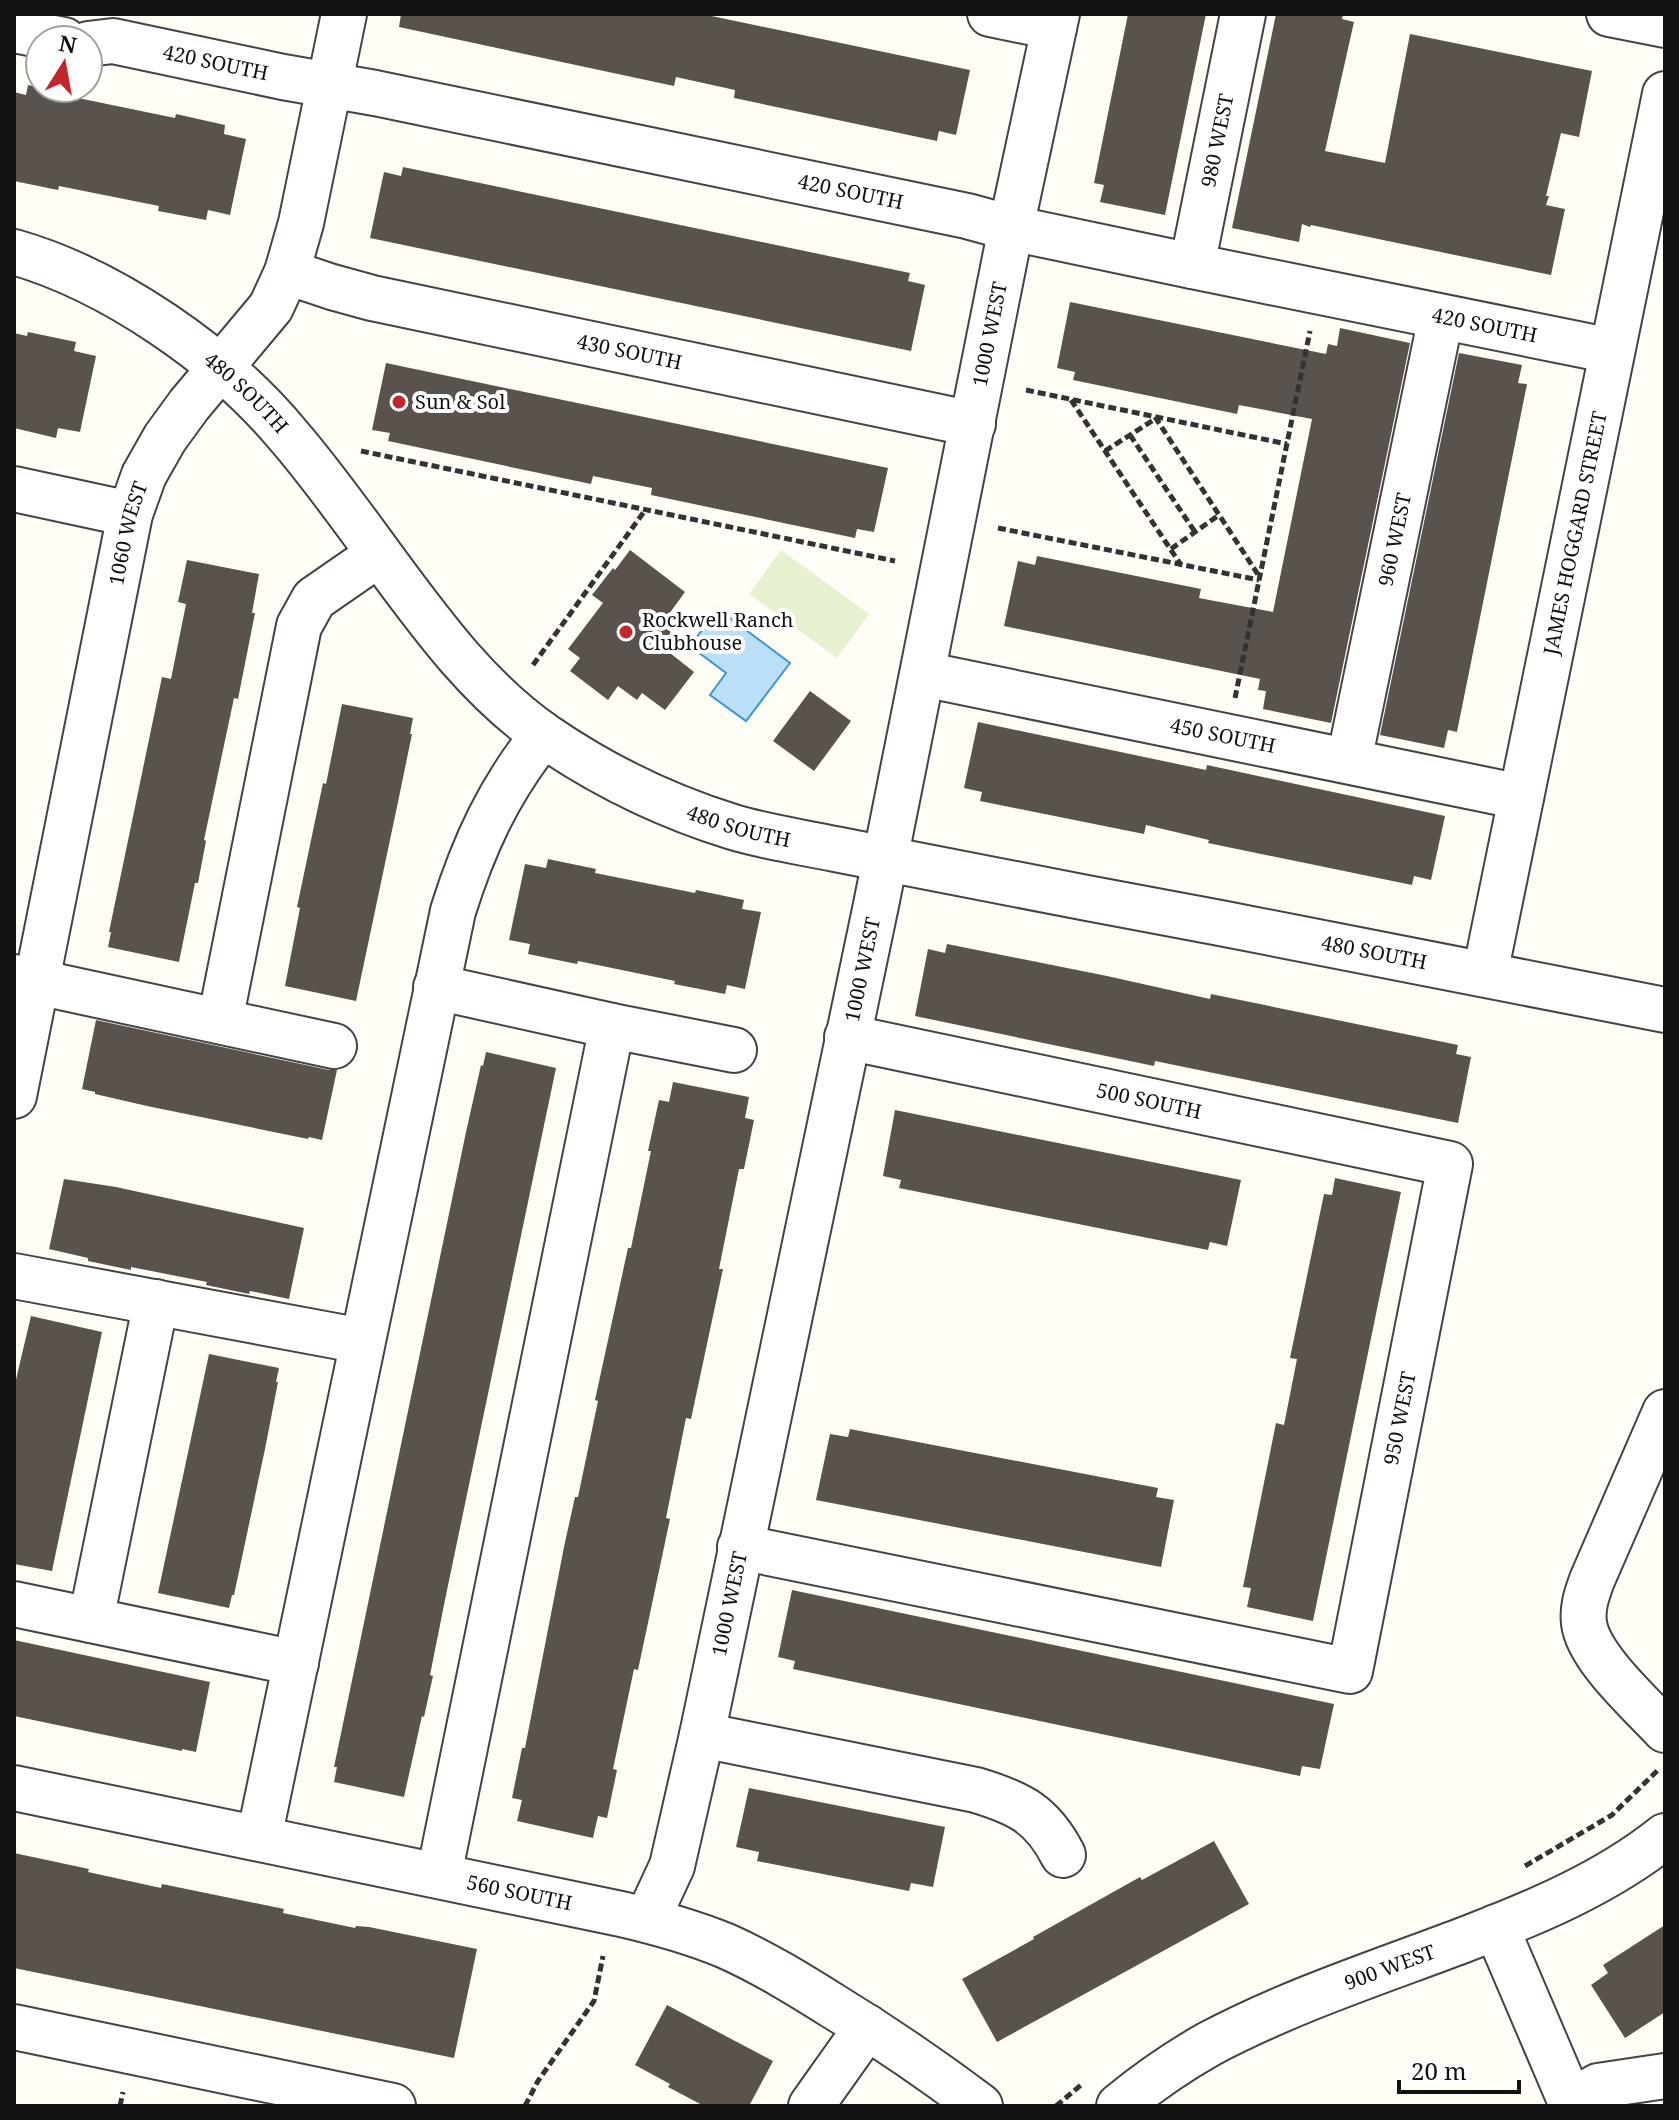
<svg xmlns="http://www.w3.org/2000/svg" width="1679" height="2120" font-family="'Noto Serif',serif">
	<style>
		.pitch { fill: #e6f2cf }
		.water { fill: #b9e0f7; stroke: #3f96cf; stroke-width: 2 }
		.building { fill: #5a524d }
		.lines { fill: none; stroke-linecap: round; stroke-linejoin: round }
		.minor-casing { stroke: #444; stroke-width: 48 }
		.path { stroke: #333; stroke-width: 5; stroke-dasharray: 8 4; stroke-linecap: butt }
		.minor { stroke: #fff; stroke-width: 44 }
		.poi-dot { fill: #c4262e; stroke: #fff; stroke-width: 3 }
		.labels { text-anchor: middle; stroke-width: 8; stroke-linejoin: round; paint-order: stroke }
		.street-label { font-size: 20px; fill: #111; stroke: #fff }
		.poi-label { font-size: 20px; fill: #111; stroke: #fff; text-anchor: start }
	</style>
	<rect width="100%" height="100%" fill="#fffdf5"/>
	<path class="pitch" d="M 781,550 L 869,614 L 837,658 L 749,594 Z"/>
	<path class="water" d="M 718,609 L 790,663 L 746,721 L 710,695 L 726,673 L 690,646 Z"/>
	<g class="building">
		<path d="M 401,14 L 702,14 L 970,70 L 956,135 L 939,131 L 937,141 L 734,98 L 735,90 L 676,77 L 674,86 L 399,27 Z"/>
		<path d="M 1128,14 L 1206,14 L 1165,215 L 1100,202 L 1104,185 L 1094,183 Z"/>
		<path d="M 1276,14 L 1343,14 L 1342,19 L 1354,22 L 1325,151 L 1385,163 L 1410,34 L 1592,71 L 1579,137 L 1561,133 L 1546,196 L 1549,196 L 1546,205 L 1565,209 L 1551,275 L 1311,225 L 1310,227 L 1302,224 L 1299,242 L 1232,228 Z"/>
		<path d="M 28,85 L 79,95 L 78,98 L 175,118 L 176,114 L 225,125 L 224,134 L 246,139 L 230,215 L 208,210 L 206,220 L 158,211 L 159,206 L 59,186 L 58,190 L 14,181 L 14,92 L 26,95 Z"/>
		<path d="M 403,167 L 910,273 L 908,281 L 925,285 L 911,351 L 370,238 L 384,172 L 401,176 Z"/>
		<path d="M 1070,302 L 1326,354 L 1328,344 L 1337,346 L 1340,328 L 1410,343 L 1331,723 L 1263,709 L 1266,691 L 1258,690 L 1260,679 L 1004,626 L 1018,561 L 1035,565 L 1037,556 L 1201,589 L 1199,598 L 1273,612 L 1310,429 L 1312,419 L 1239,405 L 1237,414 L 1073,380 L 1075,372 L 1057,368 Z"/>
		<path d="M 28,332 L 76,342 L 74,351 L 96,356 L 80,432 L 58,428 L 56,438 L 14,428 L 14,333 L 27,336 Z"/>
		<path d="M 1459,353 L 1522,365 L 1518,383 L 1527,384 L 1457,732 L 1448,730 L 1444,748 L 1380,735 Z"/>
		<path d="M 386,363 L 888,468 L 874,532 L 857,529 L 855,538 L 651,495 L 652,488 L 593,476 L 591,484 L 388,441 L 390,433 L 372,430 Z"/>
		<path d="M 630,550 L 685,592 L 661,625 L 681,639 L 670,653 L 694,672 L 665,710 L 642,693 L 637,700 L 618,686 L 608,700 L 570,671 L 580,658 L 568,649 L 603,603 L 592,595 L 613,568 L 615,570 Z"/>
		<path d="M 187,560 L 259,574 L 252,613 L 255,613 L 238,699 L 234,698 L 204,840 L 206,841 L 198,883 L 195,883 L 179,962 L 108,947 L 111,932 L 109,932 L 162,677 L 171,679 L 186,604 L 178,602 Z"/>
		<path d="M 810,691 L 851,721 L 814,771 L 773,741 Z"/>
		<path d="M 342,704 L 413,718 L 410,734 L 412,734 L 398,802 L 356,1001 L 285,986 L 300,908 L 297,907 L 323,783 L 326,784 Z"/>
		<path d="M 978,722 L 1206,770 L 1207,765 L 1445,816 L 1431,880 L 1414,876 L 1412,885 L 1208,843 L 1209,840 L 1146,825 L 1144,834 L 980,801 L 982,792 L 964,788 Z"/>
		<path d="M 548,859 L 596,869 L 595,873 L 695,893 L 696,890 L 744,900 L 742,909 L 761,912 L 745,989 L 727,985 L 725,994 L 674,984 L 675,981 L 578,961 L 577,964 L 528,954 L 530,944 L 509,940 L 525,864 L 546,868 Z"/>
		<path d="M 947,944 L 1107,976 L 1210,999 L 1211,994 L 1458,1045 L 1456,1054 L 1471,1057 L 1458,1123 L 1155,1061 L 1154,1066 L 915,1016 L 928,949 L 945,953 Z"/>
		<path d="M 96,1020 L 329,1070 L 337,1070 L 322,1140 L 309,1137 L 308,1139 L 147,1106 L 95,1094 L 95,1092 L 82,1089 Z"/>
		<path d="M 486,1052 L 556,1068 L 446,1595 L 430,1675 L 433,1676 L 424,1717 L 422,1716 L 404,1797 L 334,1782 L 337,1767 L 334,1767 L 466,1132 L 481,1065 L 483,1066 Z"/>
		<path d="M 673,1082 L 749,1097 L 745,1118 L 754,1120 L 744,1169 L 739,1169 L 719,1269 L 723,1269 L 691,1419 L 686,1418 L 666,1518 L 670,1519 L 638,1670 L 634,1669 L 613,1769 L 617,1770 L 607,1818 L 598,1816 L 593,1838 L 517,1821 L 522,1800 L 512,1798 L 522,1748 L 525,1748 L 564,1547 L 575,1497 L 578,1497 L 598,1401 L 595,1400 L 628,1248 L 631,1248 L 651,1151 L 648,1151 L 659,1100 L 669,1102 Z"/>
		<path d="M 895,1110 L 1241,1180 L 1227,1246 L 1210,1242 L 1208,1250 L 899,1188 L 901,1180 L 883,1176 Z"/>
		<path d="M 1335,1178 L 1401,1192 L 1313,1621 L 1247,1607 L 1251,1588 L 1243,1587 L 1276,1423 L 1284,1425 L 1297,1359 L 1290,1358 L 1324,1194 L 1332,1195 Z"/>
		<path d="M 64,1179 L 116,1187 L 304,1228 L 289,1299 L 250,1291 L 249,1294 L 206,1285 L 207,1282 L 131,1267 L 131,1270 L 88,1261 L 88,1258 L 49,1249 Z"/>
		<path d="M 31,1316 L 102,1332 L 52,1571 L 14,1564 L 14,1388 Z"/>
		<path d="M 209,1354 L 279,1368 L 276,1382 L 278,1382 L 265,1449 L 234,1595 L 232,1595 L 229,1608 L 158,1593 Z"/>
		<path d="M 850,1429 L 1158,1488 L 1156,1497 L 1174,1500 L 1161,1567 L 816,1500 L 830,1434 L 848,1437 Z"/>
		<path d="M 792,1590 L 1334,1704 L 1320,1769 L 1302,1766 L 1300,1776 L 793,1669 L 795,1661 L 778,1657 Z"/>
		<path d="M 14,1640 L 210,1682 L 196,1752 L 182,1749 L 182,1751 L 14,1716 Z"/>
		<path d="M 749,1788 L 945,1827 L 933,1887 L 911,1883 L 909,1891 L 757,1861 L 759,1852 L 736,1847 Z"/>
		<path d="M 1214,1841 L 1249,1904 L 997,2042 L 962,1979 L 1034,1939 L 1033,1937 L 1140,1877 L 1142,1880 Z"/>
		<path d="M 14,1853 L 89,1869 L 88,1872 L 161,1888 L 162,1884 L 284,1909 L 283,1913 L 355,1928 L 356,1926 L 369,1927 L 477,1949 L 454,2058 L 14,1968 Z"/>
		<path d="M 1665,1925 L 1665,2012 L 1625,2038 L 1591,1985 L 1608,1973 L 1603,1965 Z"/>
		<path d="M 667,2005 L 773,2061 L 749,2106 L 704,2106 L 668,2087 L 670,2084 L 635,2065 Z"/>
	</g>
	<g class="lines">
		<defs>
			<g id="minor">
				<path d="M 990,14 L 1054,27"/>
				<path d="M 1609,14 L 1665,25"/>
				<path d="M 14,30 L 64,40"/>
				<path id="s1" d="M 88,44 L 113,41 L 283,77 L 375,93 L 967,216 L 1011,228 L 1192,266 L 1612,351"/>
				<path id="s2" d="M 14,252 C 112,280 222,356 287,434 C 320,472 350,514 380,555 C 428,620 477,689 545,736 C 602,775 668,807 733,827 C 766,837 801,842 835,849 C 919,866 1003,882 1087,898 C 1280,934 1473,971 1665,1010"/>
				<path id="s3" d="M 1192,266 L 1243,14"/>
				<path id="s4" d="M 287,272 L 332,287 L 372,298 L 973,424"/>
				<path d="M 14,489 L 130,514"/>
				<path id="s5" d="M 923,674 L 1521,797"/>
				<path id="s6" d="M 1349,761 L 1441,317"/>
				<path id="s7" d="M 1485,974 L 1665,94"/>
				<path d="M 14,977 L 334,1046"/>
				<path d="M 436,987 L 612,1026 L 439,1875"/>
				<path d="M 220,1021 L 299,626 L 314,599 L 379,554"/>
				<path d="M 612,1026 L 734,1050"/>
				<path id="s8" d="M 14,1096 L 130,514 L 144,475 L 165,438 L 189,405 L 271,307 L 287,272 L 301,223 L 344,14"/>
				<path d="M 14,1276 L 362,1341"/>
				<path d="M 1665,1412 L 1592,1580 C 1587,1594 1582,1607 1584,1623 C 1588,1657 1641,1704 1665,1730"/>
				<path id="s9" d="M 740,1547 L 1350,1671 L 1450,1164 L 847,1037"/>
				<path d="M 14,1604 L 296,1663"/>
				<path d="M 91,1620 L 156,1302"/>
				<path d="M 702,1735 L 976,1790 C 1019,1803 1042,1814 1063,1855"/>
				<path id="s10" d="M 14,1788 L 621,1914 C 656,1922 692,1932 726,1946 C 764,1963 798,1984 833,2006 C 884,2037 932,2070 980,2106"/>
				<path d="M 259,1838 L 453,911 C 474,844 499,790 543,735"/>
				<path id="s11" d="M 647,1920 L 672,1866 L 702,1735 L 876,905 L 1011,228 L 1057,14"/>
				<path d="M 1496,1927 L 1572,2105"/>
				<path d="M 14,2027 L 393,2106"/>
				<path d="M 811,2106 L 867,2027"/>
				<path id="s12" d="M 1119,2106 C 1147,2083 1177,2062 1209,2044 C 1288,2002 1376,1973 1461,1941 C 1532,1914 1605,1884 1665,1836"/>
				<path d="M 1572,2106 L 1584,2094 L 1598,2086 L 1665,2076"/>
			</g>
		</defs>
		<use href="#minor" class="minor-casing"/>
		<g class="path">
			<path d="M 1026,390 L 1287,444"/>
			<path d="M 1071,400 L 1181,565"/>
			<path d="M 1155,417 L 1259,576"/>
			<path d="M 1130,435 L 1195,532"/>
			<path d="M 361,451 L 895,561"/>
			<path d="M 1105,451 L 1155,419"/>
			<path d="M 998,528 L 1259,580"/>
			<path d="M 1171,549 L 1219,515"/>
			<path d="M 533,665 L 646,509"/>
			<path d="M 1235,698 L 1310,331"/>
			<path d="M 1525,1866 L 1612,1815 L 1658,1770"/>
			<path d="M 120,2106 L 123,2092"/>
			<path d="M 525,2106 L 538,2081 L 594,2001 L 603,1956"/>
			<path d="M 1056,2106 L 1081,2085"/>
		</g>
		<use href="#minor" class="minor"/>
	</g>
	<g class="poi-dot">
		<circle cx="399" cy="402" r="8"/>
		<circle cx="626" cy="632" r="8"/>
	</g>
	<g class="labels">
		<g class="street-label">
			<text dy="7" stroke="none"><textPath href="#s1" startOffset="130">420 SOUTH</textPath></text>
			<text dy="7" stroke="none"><textPath href="#s3" startOffset="128">980 WEST</textPath></text>
			<text dy="7" stroke="none"><textPath href="#s1" startOffset="778">420 SOUTH</textPath></text>
			<text dy="7" stroke="none"><textPath href="#s1" startOffset="1426">420 SOUTH</textPath></text>
			<text dy="7" stroke="none"><textPath href="#s11" startOffset="1624">1000 WEST</textPath></text>
			<text dy="7" stroke="none"><textPath href="#s4" startOffset="352">430 SOUTH</textPath></text>
			<text dy="7" stroke="none"><textPath href="#s2" startOffset="274">480 SOUTH</textPath></text>
			<text dy="7" stroke="none"><textPath href="#s8" startOffset="574">1060 WEST</textPath></text>
			<text dy="7" stroke="none"><textPath href="#s7" startOffset="450">JAMES HOGGARD STREET</textPath></text>
			<text dy="7" stroke="none"><textPath href="#s6" startOffset="226">960 WEST</textPath></text>
			<text dy="7" stroke="none"><textPath href="#s5" startOffset="306">450 SOUTH</textPath></text>
			<text dy="7" stroke="none"><textPath href="#s2" startOffset="946">480 SOUTH</textPath></text>
			<text dy="7" stroke="none"><textPath href="#s2" startOffset="1594">480 SOUTH</textPath></text>
			<text dy="7" stroke="none"><textPath href="#s11" startOffset="976">1000 WEST</textPath></text>
			<text transform="translate(1149 1101) rotate(12)" y="7">500 SOUTH</text>
			<text dy="7" stroke="none"><textPath href="#s9" startOffset="880">950 WEST</textPath></text>
			<text dy="7" stroke="none"><textPath href="#s11" startOffset="328">1000 WEST</textPath></text>
			<text dy="7" stroke="none"><textPath href="#s10" startOffset="516">560 SOUTH</textPath></text>
			<text dy="7" stroke="none"><textPath href="#s12" startOffset="306">900 WEST</textPath></text>
		</g>
		<g class="poi-label">
			<text x="415" y="409">Sun &amp; Sol</text>
			<text x="642" y="627">Rockwell Ranch<tspan x="642" dy="23">Clubhouse</tspan></text>
		</g>
	</g>
	<rect width="1679" height="2120" fill="none" stroke="#111111" stroke-width="32"/>
	<g transform="translate(64 64) rotate(11)"><circle r="38" fill="#ffffff" stroke="#a0a0a0" stroke-width="2"/>
	<path d="M0-6L14 30L0 20L-14 30Z" fill="#c4262e"/>
	<text y="-12" font-size="22" font-weight="bold" text-anchor="middle" fill="#111111">N</text>
	</g>
	<path d="M1399 2080v12h120v-12" fill="none" stroke="#111111" stroke-width="4"/>
	<text x="1411" y="2080" font-size="24" fill="#111111" stroke="#ffffff" stroke-width="6" paint-order="stroke">20 m</text>
</svg>
